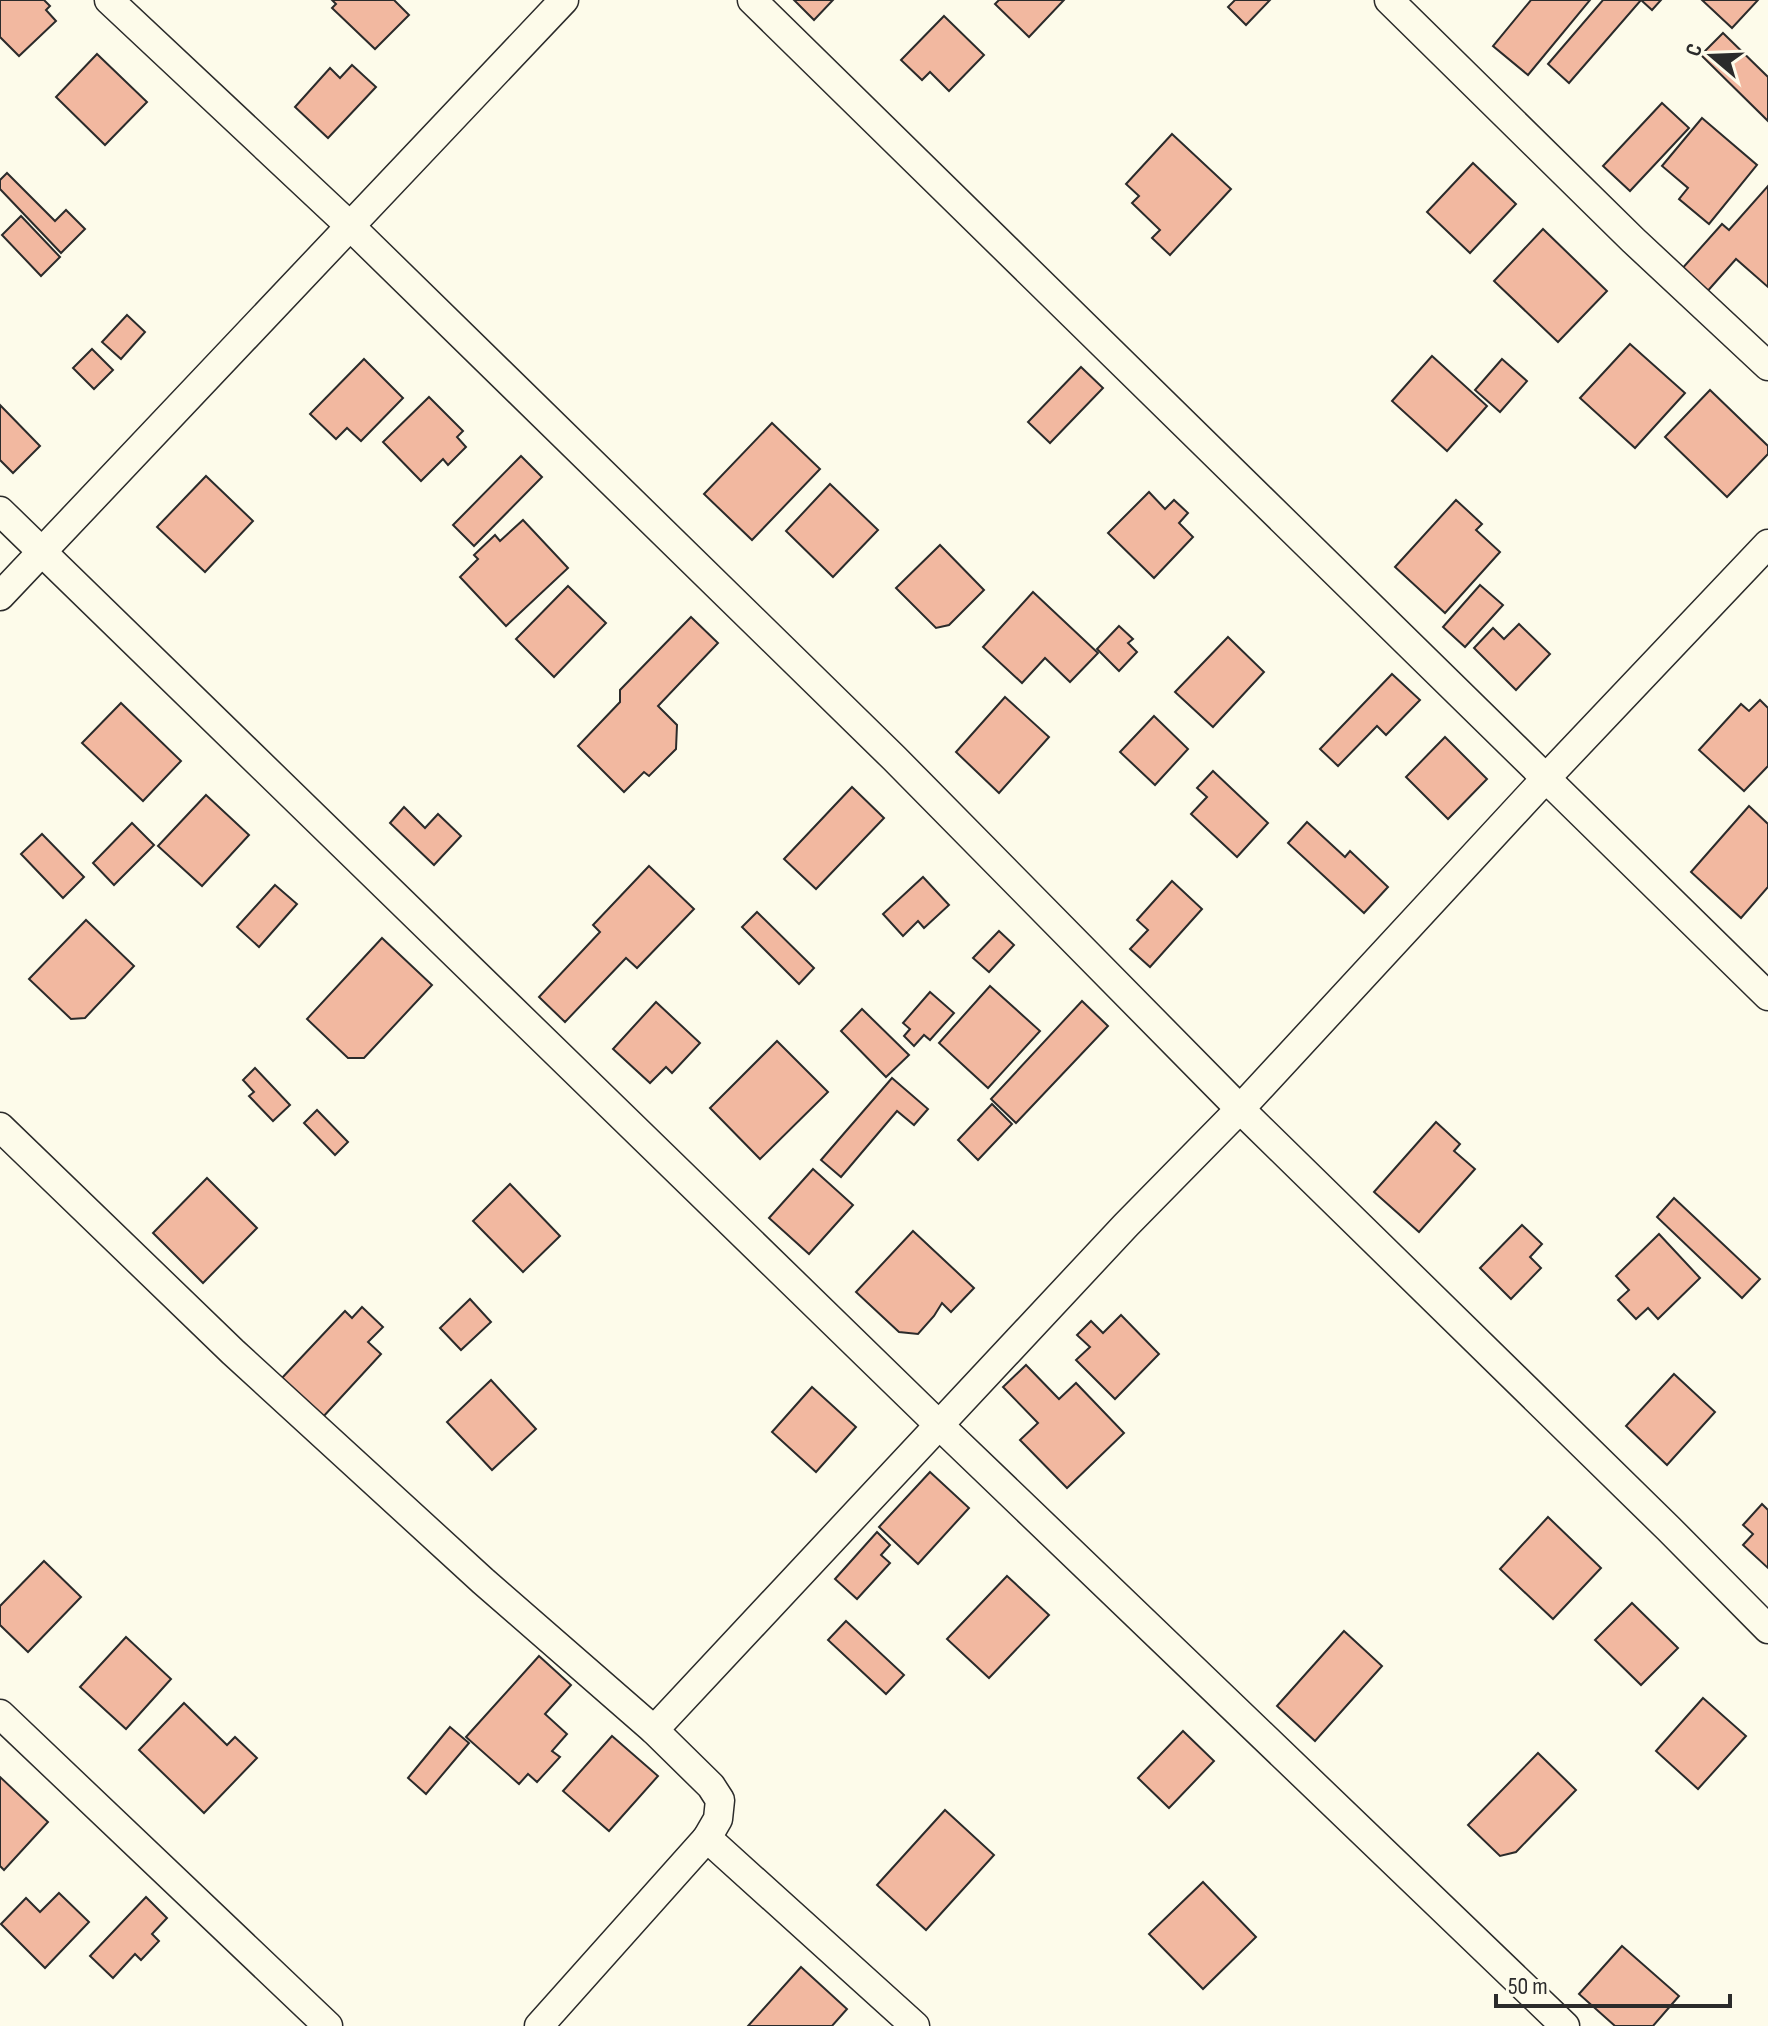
<svg xmlns="http://www.w3.org/2000/svg" width="1768" height="2026" font-family="'Sofia Sans Condensed',sans-serif">
	<style>
		.building { fill: #f2b8a0; stroke: #2b2b2b; stroke-width: 2 }
		.lines { fill: none; stroke-linecap: round; stroke-linejoin: round }
		.minor-casing { stroke: #2b2b2b; stroke-width: 31 }
		.minor { stroke: #fdfbea; stroke-width: 28 }
	</style>
	<rect width="100%" height="100%" fill="#fdfbea"/>
	<g class="building">
		<path d="M 0,0 L 44,0 L 50,6 L 46,10 L 56,21 L 19,56 L 0,37 Z"/>
		<path d="M 332,0 L 394,0 L 409,15 L 375,49 L 332,8 L 336,4 Z"/>
		<path d="M 794,0 L 833,0 L 814,20 Z"/>
		<path d="M 999,0 L 1064,0 L 1029,37 L 995,4 Z"/>
		<path d="M 1235,0 L 1270,0 L 1246,25 L 1228,7 Z"/>
		<path d="M 1531,0 L 1590,0 L 1528,75 L 1493,46 Z"/>
		<path d="M 1603,0 L 1661,0 L 1652,10 L 1641,0 L 1569,83 L 1548,64 Z"/>
		<path d="M 1702,0 L 1758,0 L 1732,28 Z"/>
		<path d="M 944,16 L 984,55 L 949,91 L 930,72 L 922,80 L 901,60 Z"/>
		<path d="M 1723,33 L 1768,77 L 1768,121 L 1701,55 Z"/>
		<path d="M 97,54 L 147,102 L 105,145 L 56,97 Z"/>
		<path d="M 352,65 L 376,87 L 328,138 L 295,107 L 330,68 L 340,78 Z"/>
		<path d="M 1662,103 L 1689,128 L 1630,191 L 1603,166 Z"/>
		<path d="M 1702,118 L 1757,165 L 1709,224 L 1679,199 L 1688,188 L 1662,166 Z"/>
		<path d="M 1172,134 L 1231,189 L 1170,255 L 1152,238 L 1160,230 L 1132,203 L 1139,196 L 1126,184 Z"/>
		<path d="M 1473,163 L 1516,204 L 1470,253 L 1427,212 Z"/>
		<path d="M 7,173 L 55,221 L 66,210 L 85,229 L 61,253 L 0,189 L 0,180 Z"/>
		<path d="M 1768,186 L 1768,287 L 1736,259 L 1705,294 L 1680,271 L 1722,224 L 1729,230 Z"/>
		<path d="M 21,216 L 60,257 L 41,276 L 2,235 Z"/>
		<path d="M 1543,229 L 1607,291 L 1558,342 L 1494,281 Z"/>
		<path d="M 127,315 L 145,332 L 121,359 L 102,342 Z"/>
		<path d="M 1630,344 L 1685,393 L 1635,448 L 1580,398 Z"/>
		<path d="M 92,349 L 113,370 L 94,389 L 73,368 Z"/>
		<path d="M 1432,356 L 1487,406 L 1447,451 L 1392,401 Z"/>
		<path d="M 364,359 L 403,398 L 361,441 L 347,428 L 336,439 L 310,414 Z"/>
		<path d="M 1502,359 L 1527,381 L 1500,412 L 1475,390 Z"/>
		<path d="M 1081,367 L 1103,388 L 1050,443 L 1028,422 Z"/>
		<path d="M 1710,390 L 1768,446 L 1768,454 L 1727,497 L 1665,437 Z"/>
		<path d="M 429,397 L 463,431 L 457,437 L 466,447 L 448,465 L 443,459 L 421,481 L 383,442 Z"/>
		<path d="M 0,405 L 40,446 L 13,473 L 0,460 Z"/>
		<path d="M 772,423 L 820,469 L 752,540 L 704,494 Z"/>
		<path d="M 521,456 L 542,477 L 474,546 L 453,525 Z"/>
		<path d="M 206,476 L 253,521 L 205,572 L 157,527 Z"/>
		<path d="M 830,484 L 878,530 L 833,577 L 786,531 Z"/>
		<path d="M 1149,492 L 1165,509 L 1174,500 L 1188,513 L 1179,523 L 1193,537 L 1154,578 L 1108,533 Z"/>
		<path d="M 1456,500 L 1482,524 L 1476,530 L 1500,552 L 1445,613 L 1395,567 Z"/>
		<path d="M 523,520 L 568,568 L 506,626 L 460,577 L 478,559 L 474,555 L 495,535 L 500,541 Z"/>
		<path d="M 940,545 L 984,590 L 949,625 L 936,628 L 896,588 Z"/>
		<path d="M 1480,585 L 1503,605 L 1465,647 L 1443,627 Z"/>
		<path d="M 568,586 L 606,623 L 554,677 L 516,639 Z"/>
		<path d="M 1033,592 L 1098,653 L 1070,682 L 1045,658 L 1022,683 L 983,647 Z"/>
		<path d="M 691,617 L 718,643 L 658,706 L 677,725 L 676,749 L 649,776 L 644,772 L 624,792 L 578,746 L 620,702 L 620,690 Z"/>
		<path d="M 1519,624 L 1550,654 L 1516,690 L 1474,648 L 1493,628 L 1504,639 Z"/>
		<path d="M 1119,626 L 1133,639 L 1128,643 L 1137,652 L 1119,671 L 1097,649 Z"/>
		<path d="M 1228,637 L 1264,672 L 1213,727 L 1175,692 Z"/>
		<path d="M 1392,674 L 1420,700 L 1386,735 L 1377,726 L 1338,766 L 1320,749 Z"/>
		<path d="M 1005,697 L 1049,737 L 999,793 L 956,752 Z"/>
		<path d="M 1760,700 L 1768,708 L 1768,766 L 1744,791 L 1699,750 L 1741,704 L 1749,711 Z"/>
		<path d="M 121,703 L 181,761 L 143,801 L 82,743 Z"/>
		<path d="M 1154,716 L 1188,749 L 1155,785 L 1120,752 Z"/>
		<path d="M 1445,737 L 1487,779 L 1448,819 L 1406,777 Z"/>
		<path d="M 1213,771 L 1268,823 L 1237,857 L 1191,814 L 1207,797 L 1197,788 Z"/>
		<path d="M 852,787 L 884,818 L 816,889 L 784,859 Z"/>
		<path d="M 206,795 L 249,835 L 202,886 L 158,846 Z"/>
		<path d="M 1749,806 L 1768,824 L 1768,887 L 1741,918 L 1691,872 Z"/>
		<path d="M 404,807 L 425,828 L 438,814 L 461,836 L 434,865 L 390,823 Z"/>
		<path d="M 1307,822 L 1345,857 L 1350,851 L 1388,887 L 1364,913 L 1288,843 Z"/>
		<path d="M 132,823 L 154,845 L 114,885 L 93,863 Z"/>
		<path d="M 42,834 L 84,877 L 63,898 L 21,854 Z"/>
		<path d="M 649,866 L 694,909 L 637,968 L 626,958 L 565,1022 L 539,997 L 600,932 L 593,925 Z"/>
		<path d="M 923,877 L 949,905 L 924,928 L 918,921 L 903,936 L 883,914 Z"/>
		<path d="M 1172,881 L 1202,909 L 1150,967 L 1130,949 L 1148,930 L 1137,920 Z"/>
		<path d="M 275,885 L 297,904 L 259,947 L 237,927 Z"/>
		<path d="M 757,912 L 814,968 L 799,984 L 742,927 Z"/>
		<path d="M 86,920 L 134,966 L 85,1018 L 71,1019 L 29,979 Z"/>
		<path d="M 999,931 L 1014,945 L 989,972 L 973,958 Z"/>
		<path d="M 382,938 L 432,985 L 364,1058 L 348,1058 L 307,1019 Z"/>
		<path d="M 990,986 L 1040,1031 L 988,1088 L 939,1043 Z"/>
		<path d="M 930,992 L 954,1013 L 930,1040 L 924,1035 L 914,1046 L 904,1036 L 910,1029 L 903,1023 Z"/>
		<path d="M 1082,1001 L 1108,1026 L 1016,1123 L 991,1099 Z"/>
		<path d="M 656,1002 L 700,1043 L 672,1073 L 666,1067 L 650,1083 L 613,1049 Z"/>
		<path d="M 862,1009 L 909,1055 L 886,1077 L 841,1031 Z"/>
		<path d="M 777,1041 L 828,1092 L 760,1159 L 710,1108 Z"/>
		<path d="M 255,1068 L 290,1105 L 273,1121 L 249,1096 L 254,1092 L 243,1080 Z"/>
		<path d="M 892,1078 L 928,1109 L 914,1125 L 897,1111 L 841,1177 L 821,1160 Z"/>
		<path d="M 992,1104 L 1012,1124 L 978,1160 L 958,1140 Z"/>
		<path d="M 317,1110 L 348,1142 L 335,1155 L 304,1123 Z"/>
		<path d="M 1436,1122 L 1460,1144 L 1454,1151 L 1475,1169 L 1419,1232 L 1374,1192 Z"/>
		<path d="M 813,1169 L 853,1205 L 809,1254 L 769,1218 Z"/>
		<path d="M 207,1178 L 257,1228 L 203,1283 L 153,1233 Z"/>
		<path d="M 510,1184 L 560,1236 L 523,1272 L 473,1221 Z"/>
		<path d="M 1674,1198 L 1760,1279 L 1742,1298 L 1657,1217 Z"/>
		<path d="M 1522,1225 L 1542,1244 L 1530,1257 L 1541,1268 L 1511,1299 L 1480,1268 Z"/>
		<path d="M 913,1231 L 974,1288 L 951,1312 L 942,1303 L 934,1316 L 918,1334 L 899,1332 L 856,1292 Z"/>
		<path d="M 1659,1234 L 1700,1278 L 1658,1319 L 1648,1308 L 1636,1319 L 1618,1300 L 1629,1290 L 1616,1276 Z"/>
		<path d="M 470,1299 L 491,1322 L 461,1350 L 440,1328 Z"/>
		<path d="M 362,1307 L 383,1327 L 368,1342 L 381,1354 L 322,1418 L 281,1379 L 345,1311 L 352,1318 Z"/>
		<path d="M 1121,1315 L 1159,1354 L 1115,1399 L 1076,1360 L 1090,1347 L 1077,1335 L 1091,1321 L 1103,1333 Z"/>
		<path d="M 1026,1365 L 1059,1399 L 1076,1383 L 1124,1433 L 1067,1488 L 1020,1440 L 1038,1423 L 1003,1387 Z"/>
		<path d="M 1674,1374 L 1715,1412 L 1667,1465 L 1626,1426 Z"/>
		<path d="M 491,1380 L 536,1429 L 492,1470 L 447,1422 Z"/>
		<path d="M 812,1387 L 856,1427 L 816,1472 L 772,1432 Z"/>
		<path d="M 930,1472 L 969,1508 L 918,1564 L 879,1527 Z"/>
		<path d="M 1762,1504 L 1768,1510 L 1768,1568 L 1743,1545 L 1753,1534 L 1743,1525 Z"/>
		<path d="M 1548,1517 L 1601,1568 L 1553,1619 L 1500,1569 Z"/>
		<path d="M 877,1532 L 890,1545 L 881,1555 L 890,1563 L 857,1599 L 835,1579 Z"/>
		<path d="M 44,1561 L 81,1597 L 28,1652 L 0,1625 L 0,1606 Z"/>
		<path d="M 1007,1576 L 1049,1615 L 989,1678 L 947,1639 Z"/>
		<path d="M 1632,1603 L 1678,1648 L 1641,1685 L 1595,1640 Z"/>
		<path d="M 846,1621 L 904,1675 L 886,1694 L 828,1640 Z"/>
		<path d="M 1344,1631 L 1382,1666 L 1315,1741 L 1277,1706 Z"/>
		<path d="M 126,1637 L 171,1679 L 126,1729 L 80,1687 Z"/>
		<path d="M 539,1656 L 571,1685 L 545,1714 L 567,1734 L 552,1751 L 560,1757 L 537,1782 L 528,1774 L 519,1784 L 466,1737 Z"/>
		<path d="M 1703,1698 L 1746,1736 L 1698,1789 L 1656,1751 Z"/>
		<path d="M 184,1703 L 227,1745 L 235,1737 L 257,1758 L 204,1813 L 139,1750 Z"/>
		<path d="M 450,1727 L 469,1743 L 426,1794 L 408,1778 Z"/>
		<path d="M 1183,1731 L 1214,1761 L 1169,1808 L 1138,1778 Z"/>
		<path d="M 612,1736 L 658,1776 L 609,1831 L 563,1791 Z"/>
		<path d="M 1538,1753 L 1576,1790 L 1516,1852 L 1500,1856 L 1468,1825 Z"/>
		<path d="M 0,1777 L 48,1822 L 4,1870 L 0,1866 Z"/>
		<path d="M 945,1810 L 994,1855 L 926,1930 L 877,1885 Z"/>
		<path d="M 1203,1882 L 1256,1937 L 1203,1989 L 1149,1934 Z"/>
		<path d="M 59,1893 L 89,1922 L 45,1968 L 1,1924 L 26,1898 L 40,1912 Z"/>
		<path d="M 146,1897 L 167,1918 L 152,1934 L 159,1941 L 141,1960 L 135,1954 L 113,1978 L 90,1956 Z"/>
		<path d="M 1622,1946 L 1679,1996 L 1653,2026 L 1615,2026 L 1579,1994 Z"/>
		<path d="M 801,1967 L 847,2009 L 832,2026 L 748,2026 Z"/>
	</g>
	<g class="lines">
		<defs>
			<g id="minor">
				<path d="M 109,0 L 350,226 L 894,758 L 1240,1109 L 1669,1529 L 1768,1629"/>
				<path d="M 752,0 L 1768,996"/>
				<path d="M 1389,0 L 1633,240 L 1768,366"/>
				<path d="M 0,511 L 939,1425 L 1565,2026"/>
				<path d="M 0,596 L 564,0"/>
				<path d="M 0,1127 L 233,1352 L 483,1581 L 654,1730 L 711,1786 L 720,1800 L 718,1819 L 707,1838 L 539,2026"/>
				<path d="M 0,1714 L 328,2026"/>
				<path d="M 654,1730 L 1126,1225 L 1240,1109 L 1547,777 L 1768,544"/>
				<path d="M 707,1838 L 915,2026"/>
			</g>
		</defs>
		<use href="#minor" class="minor-casing"/>
		<use href="#minor" class="minor"/>
	</g>
	<g transform="translate(1712 56) rotate(289)" stroke="#fdfbea" stroke-width="6" paint-order="stroke">
	<path d="M0-6L14 30L0 20L-14 30Z" fill="#2b2b2b"/>
	<text y="-12" font-size="22" font-weight="bold" text-anchor="middle" fill="#2b2b2b">С</text>
	</g>
	<path d="M1496 1994v12h234v-12" fill="none" stroke="#2b2b2b" stroke-width="4"/>
	<text x="1508" y="1994" font-size="24" fill="#2b2b2b" stroke="#fdfbea" stroke-width="6" paint-order="stroke">50 m</text>
</svg>
